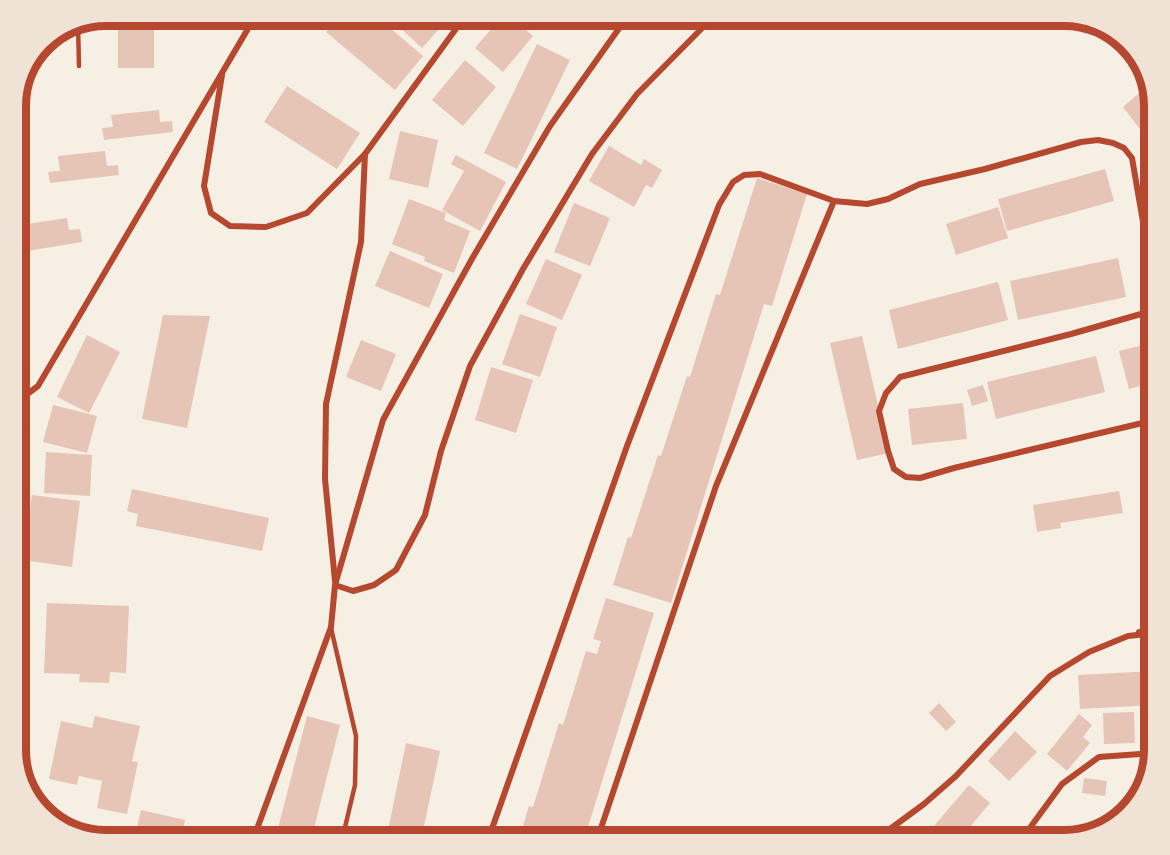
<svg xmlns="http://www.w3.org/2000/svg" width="1170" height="855" font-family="'Source Sans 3',sans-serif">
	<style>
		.building { fill: #e6c5b7 }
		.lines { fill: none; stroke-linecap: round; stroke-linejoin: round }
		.service { stroke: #b5482f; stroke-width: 4.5 }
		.minor { stroke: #b5482f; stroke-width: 6 }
		.rim { fill: none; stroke: #b5482f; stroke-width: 8 }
	</style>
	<rect width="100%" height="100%" fill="#f6efe4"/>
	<g class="building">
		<rect x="118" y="15" width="36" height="53"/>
		<path d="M 340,15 L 375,15 L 423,56 L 395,90 L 326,32 Z"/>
		<path d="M 386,15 L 452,15 L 422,48 Z"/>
		<path d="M 503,15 L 509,15 L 533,36 L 503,72 L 475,48 Z"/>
		<path d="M 537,44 L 570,60 L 517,169 L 484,153 Z"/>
		<path d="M 465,60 L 496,87 L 463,126 L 432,100 Z"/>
		<path d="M 287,86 L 360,133 L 337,169 L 264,122 Z"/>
		<path d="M 1144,89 L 1147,92 L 1151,89 L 1155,106 L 1155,130 L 1146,137 L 1123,107 Z"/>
		<path d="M 159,110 L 160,122 L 172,121 L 173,132 L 104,140 L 102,128 L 113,127 L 111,115 Z"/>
		<path d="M 400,131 L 438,140 L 428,188 L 389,179 Z"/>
		<path d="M 609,146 L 641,165 L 644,159 L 662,170 L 652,188 L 646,185 L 634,207 L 589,181 Z"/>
		<path d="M 105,151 L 107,166 L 118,165 L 119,175 L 50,183 L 48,172 L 60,171 L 58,156 Z"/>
		<path d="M 456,155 L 506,182 L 480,231 L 442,210 L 464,171 L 451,164 Z"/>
		<path d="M 1105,169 L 1114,201 L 1007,231 L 998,199 Z"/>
		<path d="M 757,178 L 807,194 L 772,306 L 764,304 L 671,603 L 613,585 L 628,537 L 631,538 L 658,455 L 661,456 L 687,376 L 690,377 L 716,294 L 720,295 Z"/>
		<path d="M 409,199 L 446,213 L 444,220 L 470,231 L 454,273 L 424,261 L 425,257 L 392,244 Z"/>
		<path d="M 574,203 L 610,218 L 590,266 L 554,252 Z"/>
		<path d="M 998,207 L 1008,238 L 956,255 L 946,224 Z"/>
		<path d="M 67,218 L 69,230 L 80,229 L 82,242 L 15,253 L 15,238 L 22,238 L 20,225 Z"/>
		<path d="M 390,251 L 443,274 L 429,308 L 375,286 Z"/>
		<path d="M 1118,258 L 1126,297 L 1018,320 L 1010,281 Z"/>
		<path d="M 546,259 L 582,275 L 562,320 L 526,304 Z"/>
		<path d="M 998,282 L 1008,320 L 898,349 L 889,310 Z"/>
		<path d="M 520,314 L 557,327 L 540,377 L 502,364 Z"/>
		<path d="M 163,315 L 210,316 L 187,428 L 142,419 Z"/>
		<path d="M 87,335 L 120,352 L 89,413 L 57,397 Z"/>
		<path d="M 862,336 L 889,453 L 857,460 L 830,343 Z"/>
		<path d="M 361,340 L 396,354 L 381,391 L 346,377 Z"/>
		<path d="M 1155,342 L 1155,382 L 1129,389 L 1119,351 Z"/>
		<path d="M 1096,356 L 1105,392 L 996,419 L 987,382 Z"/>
		<path d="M 491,367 L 533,380 L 516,433 L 475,420 Z"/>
		<path d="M 983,385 L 988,401 L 972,406 L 967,390 Z"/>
		<path d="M 963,403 L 967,439 L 912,445 L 908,409 Z"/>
		<path d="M 53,405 L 97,416 L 87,453 L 43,442 Z"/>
		<path d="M 46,452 L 92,455 L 90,496 L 44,493 Z"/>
		<path d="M 132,489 L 269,518 L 262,551 L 136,526 L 138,514 L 127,511 Z"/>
		<path d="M 1119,491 L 1123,513 L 1060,523 L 1061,528 L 1037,532 L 1033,505 Z"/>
		<path d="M 32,495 L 80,501 L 72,567 L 23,560 Z"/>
		<path d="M 606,598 L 654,613 L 584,840 L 527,840 L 531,829 L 523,826 L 529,806 L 533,807 L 559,723 L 563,725 L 586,651 L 597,654 L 601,641 L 593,639 Z"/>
		<path d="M 47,603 L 129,606 L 126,673 L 110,672 L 109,683 L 79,682 L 80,674 L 44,673 Z"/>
		<path d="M 1155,671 L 1155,705 L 1080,709 L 1078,675 Z"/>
		<path d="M 939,703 L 956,722 L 946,731 L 929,713 Z"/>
		<path d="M 1134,712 L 1135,743 L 1104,744 L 1103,713 Z"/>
		<path d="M 1079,714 L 1092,725 L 1083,737 L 1090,743 L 1067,771 L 1047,754 Z"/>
		<path d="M 95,716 L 140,726 L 132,761 L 138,762 L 127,814 L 97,808 L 102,781 L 79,776 L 77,785 L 49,779 L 61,721 L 92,728 Z"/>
		<path d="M 307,716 L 340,725 L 311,840 L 275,840 Z"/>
		<path d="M 1015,731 L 1037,752 L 1009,781 L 988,761 Z"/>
		<path d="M 406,743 L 440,751 L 421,840 L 386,840 Z"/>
		<path d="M 1140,761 L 1151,762 L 1138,801 L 1137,801 Z"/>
		<path d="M 1084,778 L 1107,781 L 1105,796 L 1082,793 Z"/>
		<path d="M 969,785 L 990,803 L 959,840 L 951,840 L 934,826 Z"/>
		<path d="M 141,810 L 185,820 L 181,840 L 134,840 Z"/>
		<path d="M 931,825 L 942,840 L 910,840 Z"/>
	</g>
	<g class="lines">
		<g class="service">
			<path d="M 78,25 L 79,66"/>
			<path d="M 331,628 L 356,736 L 355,785 L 342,840"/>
		</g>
		<g class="minor">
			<path d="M 222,75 L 204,186 L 211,213 L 230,226 L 266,227 L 307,213 L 365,154"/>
			<path d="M 1155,310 L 1071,334 L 900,377 L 886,393 L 879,411 L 888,451 L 894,469 L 906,477 L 920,478 L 954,468 L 1155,420"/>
			<path d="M 15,401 L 22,398 L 38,386 L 256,15"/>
			<path d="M 335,581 L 325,479 L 326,404 L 361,242 L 365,154 L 466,15"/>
			<path d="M 335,585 L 353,591 L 374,585 L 396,570 L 425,515 L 441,451 L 470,366 L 523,269 L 592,154 L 637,94 L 715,15"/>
			<path d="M 1139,632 L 1155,627"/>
			<path d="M 253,840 L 331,627 L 335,585 L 383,420 L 473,257 L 550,126 L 620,27 L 632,15"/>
			<path d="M 488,840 L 627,446 L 719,205 L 733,182 L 744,175 L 760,174 L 834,201 L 867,204 L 888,199 L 920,184 L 985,169 L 1081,142 L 1098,140 L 1113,143 L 1124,148 L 1132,158 L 1148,251 L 1155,272"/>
			<path d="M 597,840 L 716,486 L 834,201"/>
			<path d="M 875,840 L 924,804 L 956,776 L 1050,676 L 1089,652 L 1128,636 L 1155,633"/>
			<path d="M 1021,840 L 1062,784 L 1099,757 L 1154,753"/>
		</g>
	</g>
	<path d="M0 0H1170V855H0ZM106 26H1064A80 80 0 0 1 1144 106V750A80 80 0 0 1 1064 830H106A80 80 0 0 1 26 750V106A80 80 0 0 1 106 26Z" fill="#f1e2d6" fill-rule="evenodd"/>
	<path class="rim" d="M106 26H1064A80 80 0 0 1 1144 106V750A80 80 0 0 1 1064 830H106A80 80 0 0 1 26 750V106A80 80 0 0 1 106 26Z"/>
</svg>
